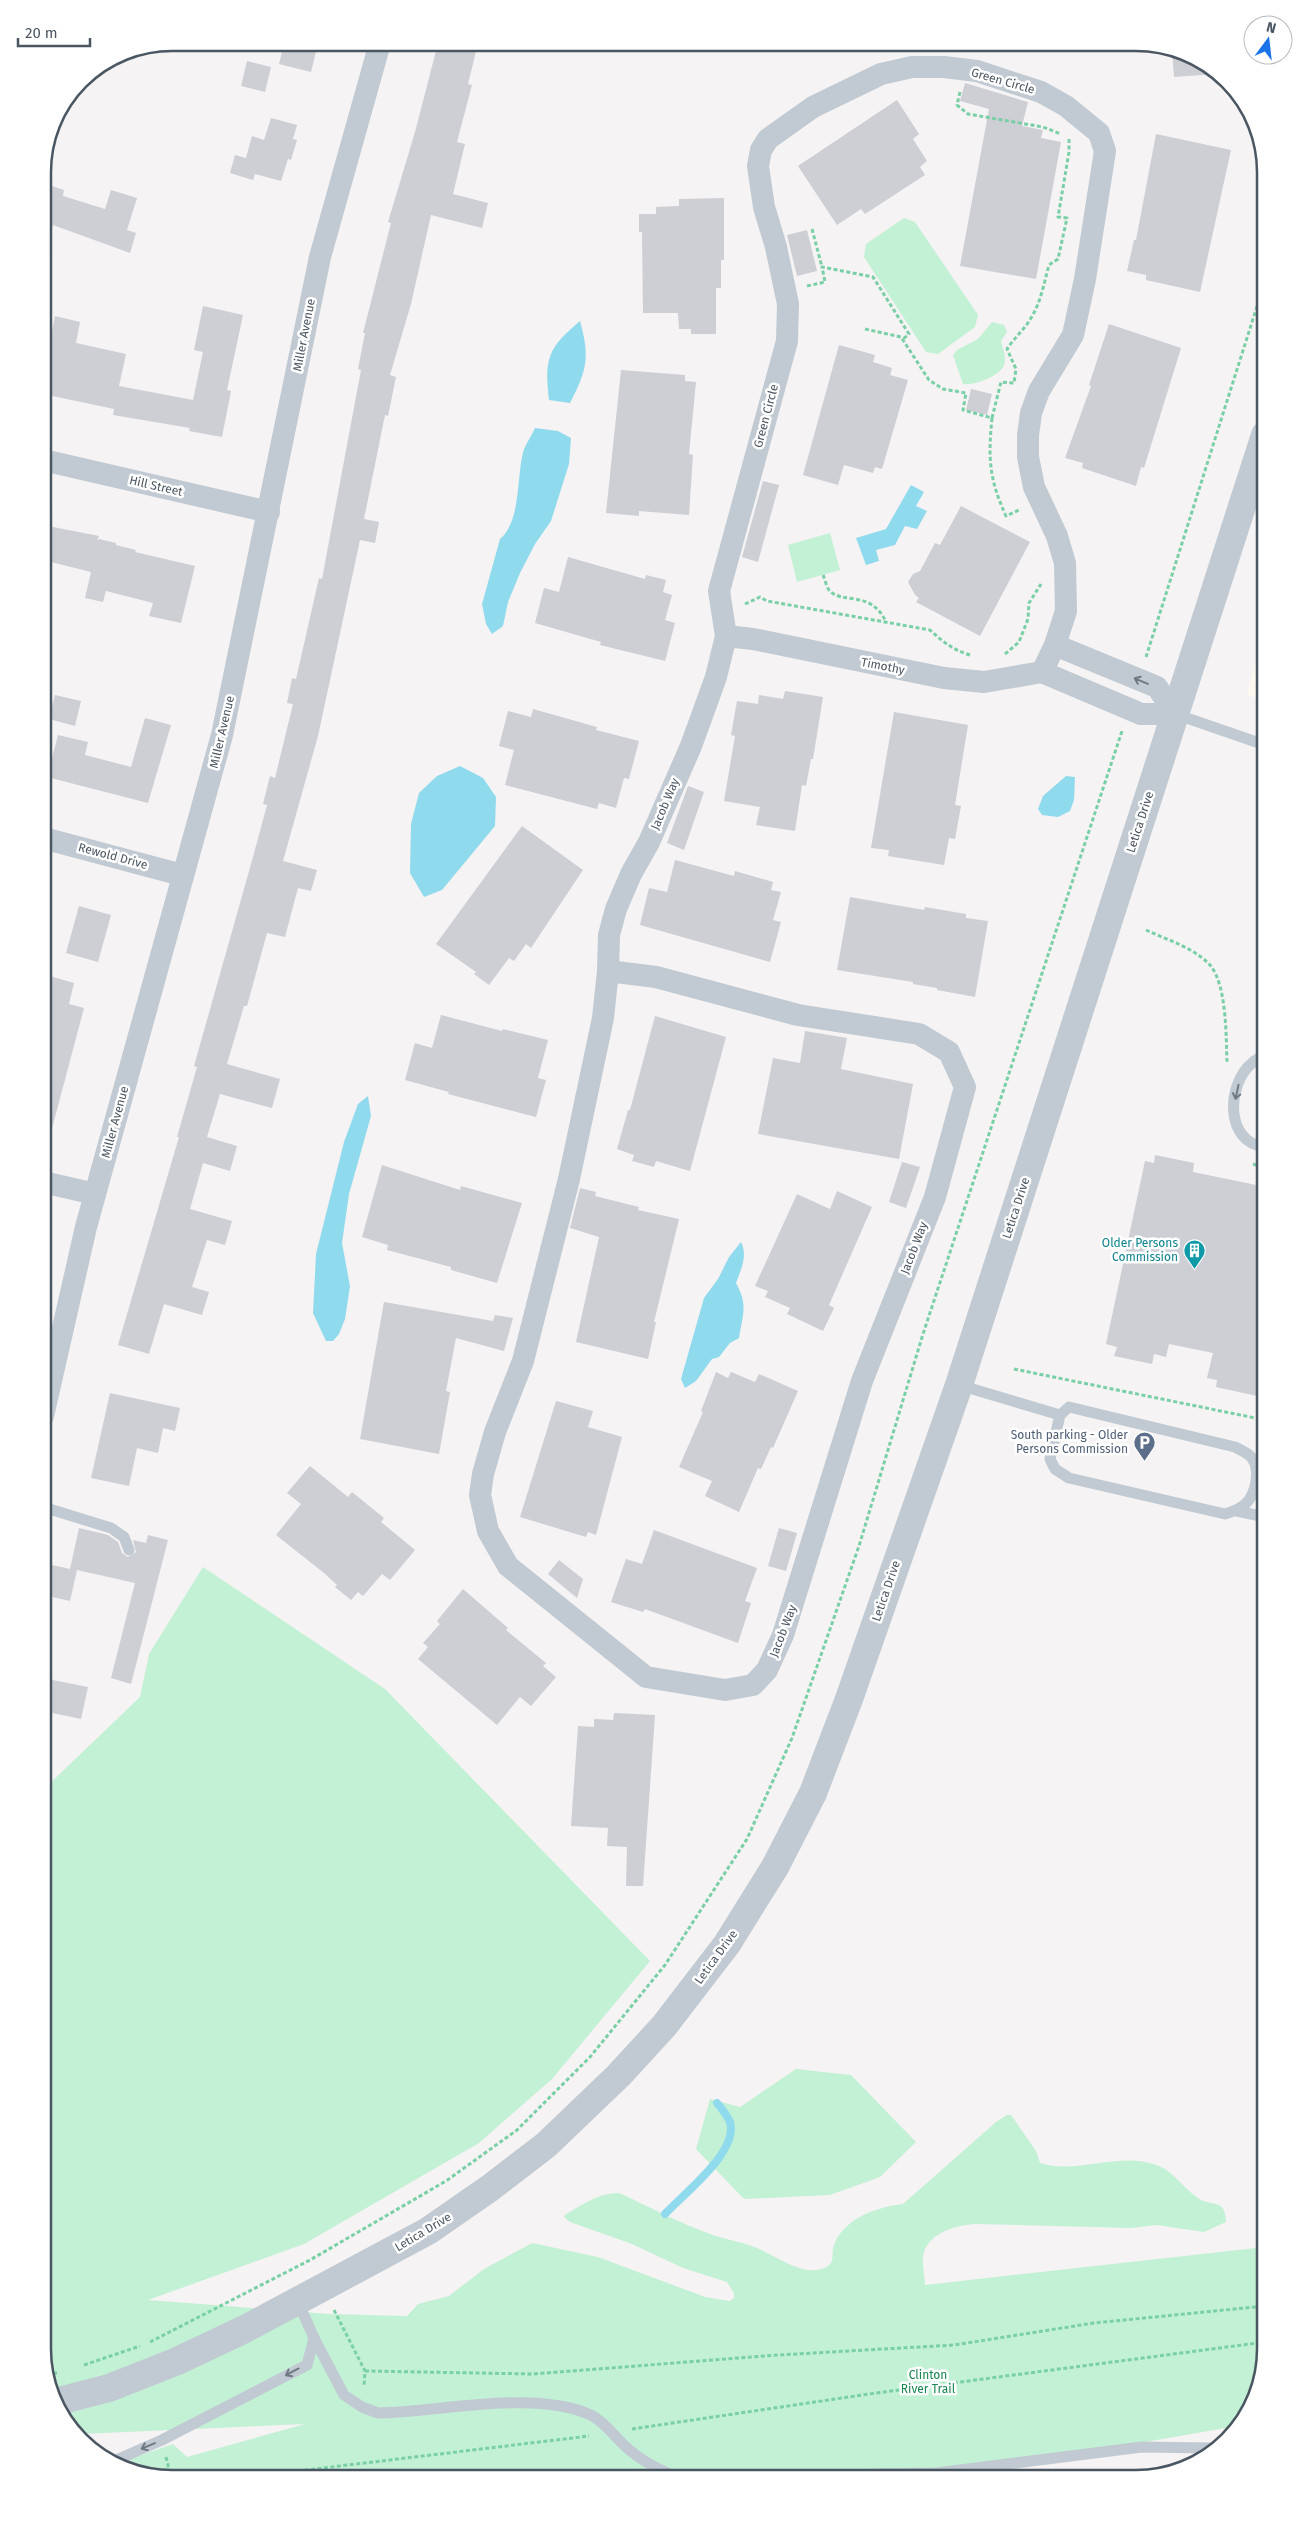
<svg xmlns="http://www.w3.org/2000/svg" width="1308" height="2521" font-family="'Fira Sans',sans-serif">
	<style>
		.commercial { fill: #fdf9ef }
		.green { fill: #c3f1d5 }
		.water { fill: #90daee }
		.lines { fill: none; stroke-linecap: round; stroke-linejoin: round }
		.stream { stroke: #90daee; stroke-width: 8 }
		.building { fill: #cdcfd5 }
		.path { stroke: #7ad0a6; stroke-width: 3; stroke-dasharray: 4 2.5; stroke-linecap: butt }
		.service { stroke: #c1cad2; stroke-width: 11 }
		.minor { stroke: #c1cad2; stroke-width: 22 }
		.tertiary { stroke: #c1cad2; stroke-width: 28 }
		.oneway { stroke: #6e7983 }
		.labels { text-anchor: middle; stroke-width: 5; stroke-linejoin: round; paint-order: stroke }
		.street-label { font-size: 12px; fill: #4a5661; stroke: #fff }
		.culture-label { font-size: 12px; fill: #0d838f; stroke: #fff; text-anchor: end }
		.service-label { font-size: 12px; fill: #4e5e75; stroke: #fff; text-anchor: end }
		.park-label { font-size: 12px; fill: #17864f; stroke: #fff }
		.rim { fill: none; stroke: #4a5661; stroke-width: 2.5 }
	</style>
	<rect width="100%" height="100%" fill="#f5f3f3"/>
	<path class="commercial" d="M 1265,622 L 1265,701 L 1247,695 Z"/>
	<g class="green">
		<path d="M 904,218 L 915,222 L 978,315 L 975,327 L 938,354 L 926,352 L 864,257 L 866,244 Z"/>
		<path d="M 992,322 L 1004,325 L 1007,332 L 1001,341 C 1002,347 1006,355 1005,361 C 1005,375 974,386 963,384 L 953,355 L 957,350 L 978,339 Z"/>
		<path d="M 830,533 L 840,570 L 797,582 L 788,545 Z"/>
		<path d="M 203,1567 L 385,1689 L 650,1961 L 552,2079 L 479,2143 L 304,2244 L 148,2300 L 329,2314 L 407,2316 L 418,2304 L 449,2296 L 484,2269 L 532,2243 L 598,2257 L 705,2297 L 729,2301 L 734,2298 L 734,2293 L 727,2282 L 683,2268 L 632,2244 L 570,2222 L 564,2217 L 565,2215 C 582,2205 598,2193 619,2193 C 650,2207 681,2224 713,2235 C 727,2240 743,2242 757,2248 C 776,2256 807,2280 828,2266 C 835,2262 831,2252 834,2245 C 844,2218 877,2207 903,2204 L 996,2122 L 1007,2115 L 1011,2115 L 1036,2151 L 1040,2163 C 1079,2175 1121,2150 1159,2166 C 1174,2172 1184,2189 1198,2198 C 1213,2208 1225,2197 1226,2222 L 1204,2232 L 1157,2225 L 1131,2228 L 976,2224 C 956,2225 926,2233 923,2257 C 922,2266 925,2276 925,2285 L 1265,2247 L 1265,2349 L 1244,2421 L 1237,2426 L 938,2478 L 164,2478 L 118,2463 L 173,2444 L 187,2457 L 305,2424 L 81,2434 L 52,2399 L 43,2349 L 43,1790 L 140,1697 L 149,1654 Z"/>
		<path d="M 796,2069 L 851,2075 L 916,2142 L 880,2177 L 830,2195 L 744,2199 L 696,2149 L 710,2099 L 740,2107 Z"/>
	</g>
	<g class="water">
		<path d="M 580,321 C 590,357 587,370 570,403 L 549,400 C 544,358 548,348 580,321 Z"/>
		<path d="M 535,428 L 558,431 L 571,438 L 569,464 L 551,521 L 535,544 L 520,573 L 508,602 L 503,626 L 492,634 L 486,624 L 482,604 L 500,539 C 522,520 516,474 524,449 C 527,442 532,435 535,428 Z"/>
		<path d="M 911,485 L 924,492 L 916,506 L 927,511 L 917,529 L 905,526 L 895,545 L 876,550 L 879,561 L 866,565 L 856,538 L 886,529 Z"/>
		<path d="M 460,766 L 483,778 L 496,797 L 495,826 L 442,890 L 424,897 L 410,873 L 411,824 L 419,793 L 437,776 Z"/>
		<path d="M 1066,776 L 1075,777 L 1074,800 L 1070,811 L 1058,817 L 1042,815 L 1038,809 L 1043,796 Z"/>
		<path d="M 368,1096 L 371,1116 L 349,1194 L 342,1243 L 350,1286 L 345,1319 L 339,1334 L 333,1341 L 326,1341 L 313,1313 L 316,1254 L 344,1142 L 358,1104 Z"/>
		<path d="M 741,1242 C 748,1256 741,1269 736,1283 C 748,1305 743,1313 739,1338 L 730,1343 L 719,1357 L 712,1359 L 696,1381 L 685,1388 L 681,1379 L 704,1298 L 718,1279 L 729,1257 Z"/>
	</g>
	<g class="lines">
		<path class="stream" d="M 665,2214 C 682,2195 739,2152 730,2122 C 727,2115 722,2109 717,2103"/>
	</g>
	<g class="building">
		<path d="M 284,43 L 318,43 L 311,72 L 279,64 Z"/>
		<path d="M 438,43 L 478,43 L 468,84 L 472,85 L 457,142 L 465,144 L 453,194 L 488,203 L 482,228 L 431,215 L 411,304 L 390,375 L 396,377 L 388,416 L 385,415 L 364,519 L 379,522 L 375,543 L 360,540 L 318,736 L 283,861 L 317,870 L 311,891 L 298,888 L 285,937 L 267,933 L 247,1006 L 244,1006 L 227,1064 L 280,1079 L 272,1108 L 220,1094 L 207,1137 L 237,1146 L 230,1171 L 203,1163 L 190,1209 L 232,1221 L 225,1245 L 207,1240 L 192,1287 L 209,1292 L 202,1315 L 164,1304 L 149,1354 L 118,1345 L 179,1137 L 177,1137 L 197,1067 L 194,1066 L 253,857 L 267,805 L 263,804 L 270,776 L 275,778 L 293,704 L 287,703 L 292,678 L 296,679 L 319,578 L 322,579 L 361,370 L 358,369 L 365,333 L 363,333 L 391,223 L 388,222 L 415,132 Z"/>
		<path d="M 1172,52 L 1208,64 L 1216,74 L 1174,77 Z"/>
		<path d="M 247,61 L 271,67 L 265,92 L 241,86 Z"/>
		<path d="M 965,83 L 1028,102 L 1022,126 L 1043,130 L 1041,138 L 1061,142 L 1036,279 L 960,266 L 989,109 L 960,101 Z"/>
		<path d="M 897,100 L 919,134 L 913,139 L 927,161 L 920,167 L 925,175 L 865,214 L 861,209 L 837,225 L 798,166 Z"/>
		<path d="M 271,118 L 297,125 L 293,139 L 297,140 L 291,160 L 288,159 L 281,181 L 255,174 L 253,180 L 230,173 L 235,155 L 246,158 L 252,136 L 264,140 Z"/>
		<path d="M 1156,134 L 1231,150 L 1200,292 L 1146,280 L 1146,275 L 1127,271 L 1134,240 L 1136,240 Z"/>
		<path d="M 43,183 L 64,190 L 63,196 L 105,209 L 111,190 L 137,198 L 127,230 L 136,233 L 130,253 L 53,225 L 47,245 L 43,244 Z"/>
		<path d="M 724,198 L 724,260 L 721,260 L 721,288 L 716,288 L 716,334 L 691,334 L 691,329 L 679,329 L 678,313 L 643,313 L 642,232 L 639,232 L 639,214 L 656,214 L 656,207 L 679,206 L 679,199 Z"/>
		<path d="M 807,230 L 817,271 L 797,276 L 787,235 Z"/>
		<path d="M 203,306 L 243,315 L 227,390 L 231,391 L 222,437 L 189,431 L 190,428 L 113,415 L 114,409 L 43,394 L 43,361 L 46,362 L 55,316 L 80,322 L 76,343 L 126,354 L 119,386 L 193,400 L 203,352 L 194,350 Z"/>
		<path d="M 1109,324 L 1181,348 L 1144,468 L 1141,467 L 1136,486 L 1082,468 L 1083,463 L 1065,458 L 1091,386 L 1089,385 Z"/>
		<path d="M 839,345 L 875,355 L 873,362 L 892,368 L 890,375 L 908,380 L 882,469 L 875,467 L 873,473 L 844,465 L 838,485 L 803,475 Z"/>
		<path d="M 621,370 L 685,375 L 685,381 L 696,382 L 689,454 L 693,455 L 689,515 L 639,511 L 639,516 L 606,513 Z"/>
		<path d="M 971,389 L 992,394 L 987,415 L 966,410 Z"/>
		<path d="M 763,481 L 779,485 L 758,562 L 742,557 Z"/>
		<path d="M 961,506 L 1030,542 L 980,636 L 916,602 L 919,598 L 915,595 L 908,582 L 913,574 L 920,571 L 935,543 L 940,545 Z"/>
		<path d="M 43,525 L 99,536 L 97,541 L 99,539 L 116,543 L 116,545 L 136,550 L 135,552 L 195,566 L 181,623 L 149,616 L 153,603 L 106,591 L 103,602 L 85,598 L 91,572 L 43,560 Z"/>
		<path d="M 568,557 L 645,579 L 646,575 L 666,580 L 663,592 L 672,595 L 665,620 L 675,623 L 665,661 L 600,645 L 601,642 L 535,623 L 544,588 L 559,592 Z"/>
		<path d="M 785,691 L 823,697 L 813,759 L 811,759 L 806,786 L 802,785 L 795,831 L 756,825 L 760,807 L 724,801 L 735,736 L 731,735 L 737,701 L 758,704 L 759,695 L 783,699 Z"/>
		<path d="M 55,695 L 81,701 L 75,726 L 49,719 Z"/>
		<path d="M 533,709 L 597,727 L 596,730 L 639,741 L 629,779 L 624,778 L 616,808 L 599,803 L 597,809 L 505,785 L 514,750 L 499,746 L 508,711 L 531,717 Z"/>
		<path d="M 894,712 L 968,725 L 955,805 L 961,806 L 955,839 L 949,838 L 944,865 L 888,856 L 889,850 L 871,848 Z"/>
		<path d="M 145,718 L 171,725 L 148,803 L 47,777 L 58,735 L 88,742 L 85,755 L 131,767 Z"/>
		<path d="M 688,786 L 704,792 L 684,850 L 667,843 Z"/>
		<path d="M 522,826 L 583,870 L 531,948 L 526,944 L 514,961 L 509,958 L 489,985 L 474,974 L 476,972 L 436,944 Z"/>
		<path d="M 675,860 L 734,876 L 735,871 L 773,882 L 771,890 L 781,892 L 773,920 L 781,922 L 770,962 L 640,925 L 649,888 L 667,892 Z"/>
		<path d="M 850,897 L 924,910 L 925,907 L 966,914 L 966,918 L 988,921 L 975,997 L 937,990 L 937,988 L 913,984 L 913,982 L 837,970 Z"/>
		<path d="M 79,906 L 111,915 L 98,962 L 66,953 Z"/>
		<path d="M 43,974 L 74,983 L 69,1004 L 84,1008 L 50,1136 L 43,1135 Z"/>
		<path d="M 441,1015 L 502,1031 L 503,1029 L 548,1040 L 538,1078 L 546,1080 L 536,1117 L 448,1094 L 449,1092 L 405,1080 L 415,1043 L 432,1048 Z"/>
		<path d="M 655,1016 L 726,1037 L 690,1171 L 656,1161 L 654,1167 L 632,1161 L 634,1155 L 617,1149 L 628,1110 L 630,1110 Z"/>
		<path d="M 805,1031 L 847,1038 L 841,1069 L 913,1084 L 899,1159 L 758,1134 L 773,1058 L 800,1063 Z"/>
		<path d="M 1155,1155 L 1194,1163 L 1193,1172 L 1266,1187 L 1266,1398 L 1216,1387 L 1217,1380 L 1207,1378 L 1213,1353 L 1169,1344 L 1166,1357 L 1154,1354 L 1152,1364 L 1114,1356 L 1117,1347 L 1106,1344 L 1145,1161 L 1154,1163 Z"/>
		<path d="M 902,1162 L 920,1167 L 906,1208 L 889,1202 Z"/>
		<path d="M 382,1165 L 460,1190 L 461,1186 L 522,1203 L 497,1283 L 451,1270 L 451,1267 L 387,1250 L 388,1245 L 362,1237 Z"/>
		<path d="M 580,1188 L 596,1192 L 595,1196 L 639,1207 L 638,1210 L 679,1219 L 654,1322 L 656,1322 L 648,1359 L 576,1342 L 599,1237 L 570,1228 Z"/>
		<path d="M 837,1191 L 872,1207 L 829,1305 L 834,1308 L 823,1331 L 787,1314 L 790,1308 L 765,1297 L 768,1291 L 755,1286 L 797,1194 L 830,1209 Z"/>
		<path d="M 384,1302 L 493,1321 L 495,1315 L 513,1318 L 504,1351 L 456,1338 L 446,1391 L 450,1392 L 439,1454 L 360,1439 Z"/>
		<path d="M 716,1372 L 728,1378 L 731,1372 L 755,1382 L 759,1374 L 798,1391 L 773,1448 L 771,1447 L 761,1469 L 758,1468 L 739,1512 L 705,1496 L 712,1481 L 679,1467 L 703,1412 L 701,1411 Z"/>
		<path d="M 110,1393 L 180,1408 L 175,1431 L 163,1428 L 158,1453 L 137,1448 L 129,1486 L 91,1478 Z"/>
		<path d="M 556,1401 L 593,1411 L 588,1427 L 622,1437 L 596,1535 L 588,1532 L 586,1537 L 520,1517 Z"/>
		<path d="M 310,1466 L 348,1497 L 352,1492 L 384,1518 L 381,1522 L 415,1550 L 390,1580 L 382,1574 L 363,1596 L 358,1592 L 351,1600 L 335,1587 L 337,1585 L 324,1573 L 276,1535 L 301,1504 L 287,1493 Z"/>
		<path d="M 79,1528 L 108,1535 L 118,1542 L 122,1553 L 128,1557 L 136,1552 L 133,1540 L 146,1543 L 148,1535 L 168,1540 L 131,1684 L 111,1678 L 135,1583 L 77,1570 L 70,1601 L 43,1595 L 43,1563 L 70,1569 Z"/>
		<path d="M 779,1528 L 797,1533 L 786,1571 L 768,1566 Z"/>
		<path d="M 654,1530 L 757,1568 L 745,1601 L 751,1603 L 738,1643 L 645,1609 L 643,1612 L 611,1602 L 626,1559 L 642,1564 Z"/>
		<path d="M 559,1560 L 583,1579 L 577,1598 L 548,1574 Z"/>
		<path d="M 463,1589 L 508,1628 L 506,1630 L 546,1663 L 543,1666 L 556,1677 L 531,1706 L 520,1697 L 497,1725 L 418,1659 L 428,1647 L 423,1643 L 440,1624 L 437,1621 Z"/>
		<path d="M 43,1678 L 88,1687 L 81,1719 L 43,1711 Z"/>
		<path d="M 614,1713 L 655,1715 L 643,1886 L 626,1886 L 627,1847 L 607,1846 L 608,1828 L 571,1826 L 578,1726 L 594,1727 L 594,1719 L 613,1720 Z"/>
	</g>
	<g class="lines">
		<g class="path">
			<path d="M 960,92 L 957,105 L 968,114 L 1043,127 L 1061,134"/>
			<path d="M 812,229 L 822,267"/>
			<path d="M 807,286 L 825,282 L 822,267 L 873,277 L 909,334 L 903,339"/>
			<path d="M 865,329 L 901,337 L 929,380 L 943,389 L 966,393 L 963,410 L 992,418 C 988,458 989,479 1006,516 L 1021,509"/>
			<path d="M 992,418 L 1001,382 L 1014,383 L 1016,369 L 1007,349 C 1014,338 1025,329 1031,318 C 1041,302 1044,283 1049,265 L 1058,259 L 1067,218 L 1058,217 L 1069,152 L 1069,138"/>
			<path d="M 823,575 C 825,579 826,586 829,590 C 841,605 871,589 886,622"/>
			<path d="M 745,604 L 760,597 L 767,601 L 930,630 C 943,642 953,650 970,655"/>
			<path d="M 1005,654 L 1019,642 L 1028,619 L 1029,603 L 1041,584"/>
			<path d="M 1146,657 L 1265,281"/>
			<path d="M 1146,930 C 1167,940 1193,947 1210,965 C 1227,985 1226,1037 1227,1063"/>
			<path d="M 1253,1164 L 1265,1168"/>
			<path d="M 1014,1369 L 1265,1420"/>
			<path d="M 334,2310 L 365,2371 L 364,2386"/>
			<path d="M 150,2342 L 310,2260 L 446,2181 L 517,2130 L 590,2057 L 665,1965 L 747,1839 L 792,1738 L 859,1546 L 923,1334 L 1122,731"/>
			<path d="M 84,2365 L 140,2346"/>
			<path d="M 365,2371 L 533,2374 L 778,2355 L 954,2345 L 1094,2323 L 1265,2306"/>
			<path d="M 47,2374 L 57,2373"/>
			<path d="M 632,2429 L 869,2394 L 1265,2342"/>
			<path d="M 166,2457 L 171,2478"/>
			<path d="M 240,2478 L 589,2436"/>
		</g>
		<g class="service">
			<path d="M 1175,714 L 1265,745"/>
			<path d="M 1265,1147 C 1225,1143 1226,1085 1252,1063 C 1255,1060 1261,1057 1265,1055"/>
			<path d="M 959,1385 L 1060,1415"/>
			<path d="M 1069,1407 L 1235,1447 C 1239,1449 1245,1452 1249,1455 C 1261,1465 1257,1488 1249,1500 C 1243,1508 1234,1511 1225,1514 L 1069,1478 L 1055,1469 L 1050,1459 L 1060,1415 Z"/>
			<path d="M 43,1507 L 111,1528 L 124,1537 L 129,1550"/>
			<path d="M 1237,1511 L 1265,1517"/>
			<path d="M 314,2338 L 344,2395 L 362,2407 L 378,2413 C 441,2412 534,2389 591,2415 C 605,2422 613,2435 625,2446 C 640,2460 661,2471 680,2478"/>
			<path d="M 107,2459 L 114,2461 L 162,2440 L 307,2365 L 314,2338 L 298,2302"/>
			<path d="M 822,2478 L 876,2474 L 936,2473 L 1142,2447 L 1211,2448"/>
		</g>
		<g class="minor">
			<path d="M 43,460 L 269,512"/>
			<path d="M 1055,645 L 1157,687 L 1175,714"/>
			<path d="M 1042,672 L 1141,714 L 1175,714"/>
			<path d="M 43,838 L 182,875"/>
			<path d="M 608,971 L 656,977 L 798,1015 L 919,1034 L 949,1052 L 965,1087 L 935,1197 L 862,1381 L 783,1635 L 767,1670 L 753,1685 L 725,1690 L 646,1677 L 508,1566 L 488,1531 L 480,1495 L 483,1474 L 495,1432 L 523,1361 L 569,1179 L 603,1018 L 608,971 L 609,935 L 616,909 L 631,874 L 649,842 L 691,746 L 716,677 L 726,636 L 719,591 L 787,341 L 788,304 L 776,247 L 764,207 L 758,166 L 761,150 L 768,139 L 813,107 L 881,74 L 912,67 L 944,67 L 977,71 L 1041,92 L 1066,106 L 1099,133 L 1105,151 L 1085,279 L 1073,335 L 1039,391 L 1031,413 L 1028,435 L 1028,457 L 1034,487 L 1057,536 L 1065,563 L 1066,611 L 1055,645 L 1042,672 L 984,682 L 944,678 L 753,639 L 726,636"/>
			<path d="M 43,1182 L 95,1194"/>
			<path d="M 43,1416 L 86,1227 L 222,735 L 320,257 L 380,43"/>
		</g>
		<path class="tertiary" d="M 55,2402 L 109,2388 L 175,2362 L 245,2329 L 428,2231 L 490,2188 L 546,2145 L 619,2075 L 664,2026 L 727,1944 L 775,1867 L 813,1793 L 849,1699 L 959,1385 L 1265,435"/>
	</g>
	<defs><path id="oneway-shaft" d="M-6 0H5M1.5-3L5.5 0L1.5 3" fill="none" stroke-width="1.6" stroke-linecap="round" stroke-linejoin="round" transform="scale(1.25)"/></defs>
	<g class="oneway">
		<use href="#oneway-shaft" transform="translate(1141 681) rotate(-157)"/>
		<use href="#oneway-shaft" transform="translate(1237 1092) rotate(102)"/>
		<use href="#oneway-shaft" transform="translate(292 2372) rotate(152)"/>
		<use href="#oneway-shaft" transform="translate(148 2446) rotate(157)"/>
	</g>
	<defs>
		<symbol id="building-pin" viewBox="-11 -11 22 30"><path d="M0 17L-7.5 6A9.5 9.5 0 1 1 7.5 6Z" fill="#0f9aa8" stroke="#fff"/><path d="M-4-6H4V6H1V3H-1V6H-4ZM-2.5-4.3h1.7v1.8h-1.7ZM.8-4.3h1.7v1.8H.8ZM-2.5-1h1.7V.8h-1.7ZM.8-1h1.7V.8H.8Z" fill="#fff"/></symbol>
		<symbol id="parking-pin" viewBox="-11 -11 22 30"><path d="M0 17L-7.5 6A9.5 9.5 0 1 1 7.5 6Z" fill="#5c6f8a" stroke="#fff"/><path d="M-3.5-5.5H1a3.5 3.5 0 0 1 0 7H-1V5.5H-3.5ZM-1-3.4V-.6H.8a1.4 1.4 0 0 0 0-2.8Z" fill="#fff"/></symbol>
	</defs>
	<g fill-rule="evenodd">
		<use href="#building-pin" x="1182" y="1238" width="25" height="34"/>
		<use href="#parking-pin" x="1132" y="1430" width="25" height="34"/>
	</g>
	<g class="labels">
		<g class="street-label">
			<text transform="translate(1003 81) rotate(16)" y="4">Green Circle</text>
			<text transform="translate(304 335) rotate(-79)" y="4">Miller Avenue</text>
			<text transform="translate(766 416) rotate(-75)" y="4">Green Circle</text>
			<text transform="translate(156 486) rotate(13)" y="4">Hill Street</text>
			<text transform="translate(883 666) rotate(11)" y="4">Timothy</text>
			<text transform="translate(222 732) rotate(-77)" y="4">Miller Avenue</text>
			<text transform="translate(665 804) rotate(-67)" y="4">Jacob Way</text>
			<text transform="translate(1140 822) rotate(-72)" y="4">Letica Drive</text>
			<text transform="translate(113 856) rotate(15)" y="4">Rewold Drive</text>
			<text transform="translate(115 1122) rotate(-75)" y="4">Miller Avenue</text>
			<text transform="translate(1016 1208) rotate(-72)" y="4">Letica Drive</text>
			<text transform="translate(914 1248) rotate(-69)" y="4">Jacob Way</text>
			<text transform="translate(886 1591) rotate(-71)" y="4">Letica Drive</text>
			<text transform="translate(783 1631) rotate(-69)" y="4">Jacob Way</text>
			<text transform="translate(716 1957) rotate(-54)" y="4">Letica Drive</text>
			<text transform="translate(423 2232) rotate(-31)" y="4">Letica Drive</text>
		</g>
		<g class="culture-label">
			<text x="1178" y="1247">Older Persons<tspan x="1178" dy="14">Commission</tspan></text>
		</g>
		<g class="service-label">
			<text x="1128" y="1439">South parking - Older<tspan x="1128" dy="14">Persons Commission</tspan></text>
		</g>
		<g class="park-label">
			<text x="928" y="2379">Clinton<tspan x="928" dy="14">River Trail</tspan></text>
		</g>
	</g>
	<path d="M0 0H1308V2521H0ZM172 51H1136A121 121 0 0 1 1257 172V2349A121 121 0 0 1 1136 2470H172A121 121 0 0 1 51 2349V172A121 121 0 0 1 172 51Z" fill="#fff" fill-rule="evenodd"/>
	<path class="rim" d="M172 51H1136A121 121 0 0 1 1257 172V2349A121 121 0 0 1 1136 2470H172A121 121 0 0 1 51 2349V172A121 121 0 0 1 172 51Z"/>
	<g transform="translate(1268 40) rotate(15)"><circle r="24" fill="#ffffff" stroke="#b7bbc0"/>
	<path d="M0-4L9 19L0 12L-9 19Z" fill="#1a73e8"/>
	<text y="-8" font-size="14" font-weight="bold" text-anchor="middle" fill="#4a5661">N</text>
	</g>
	<path d="M18 38v8h72v-8" fill="none" stroke="#4a5661" stroke-width="2.5"/>
	<text x="25" y="38" font-size="15" fill="#4a5661" stroke="#ffffff" stroke-width="4" paint-order="stroke">20 m</text>
</svg>
